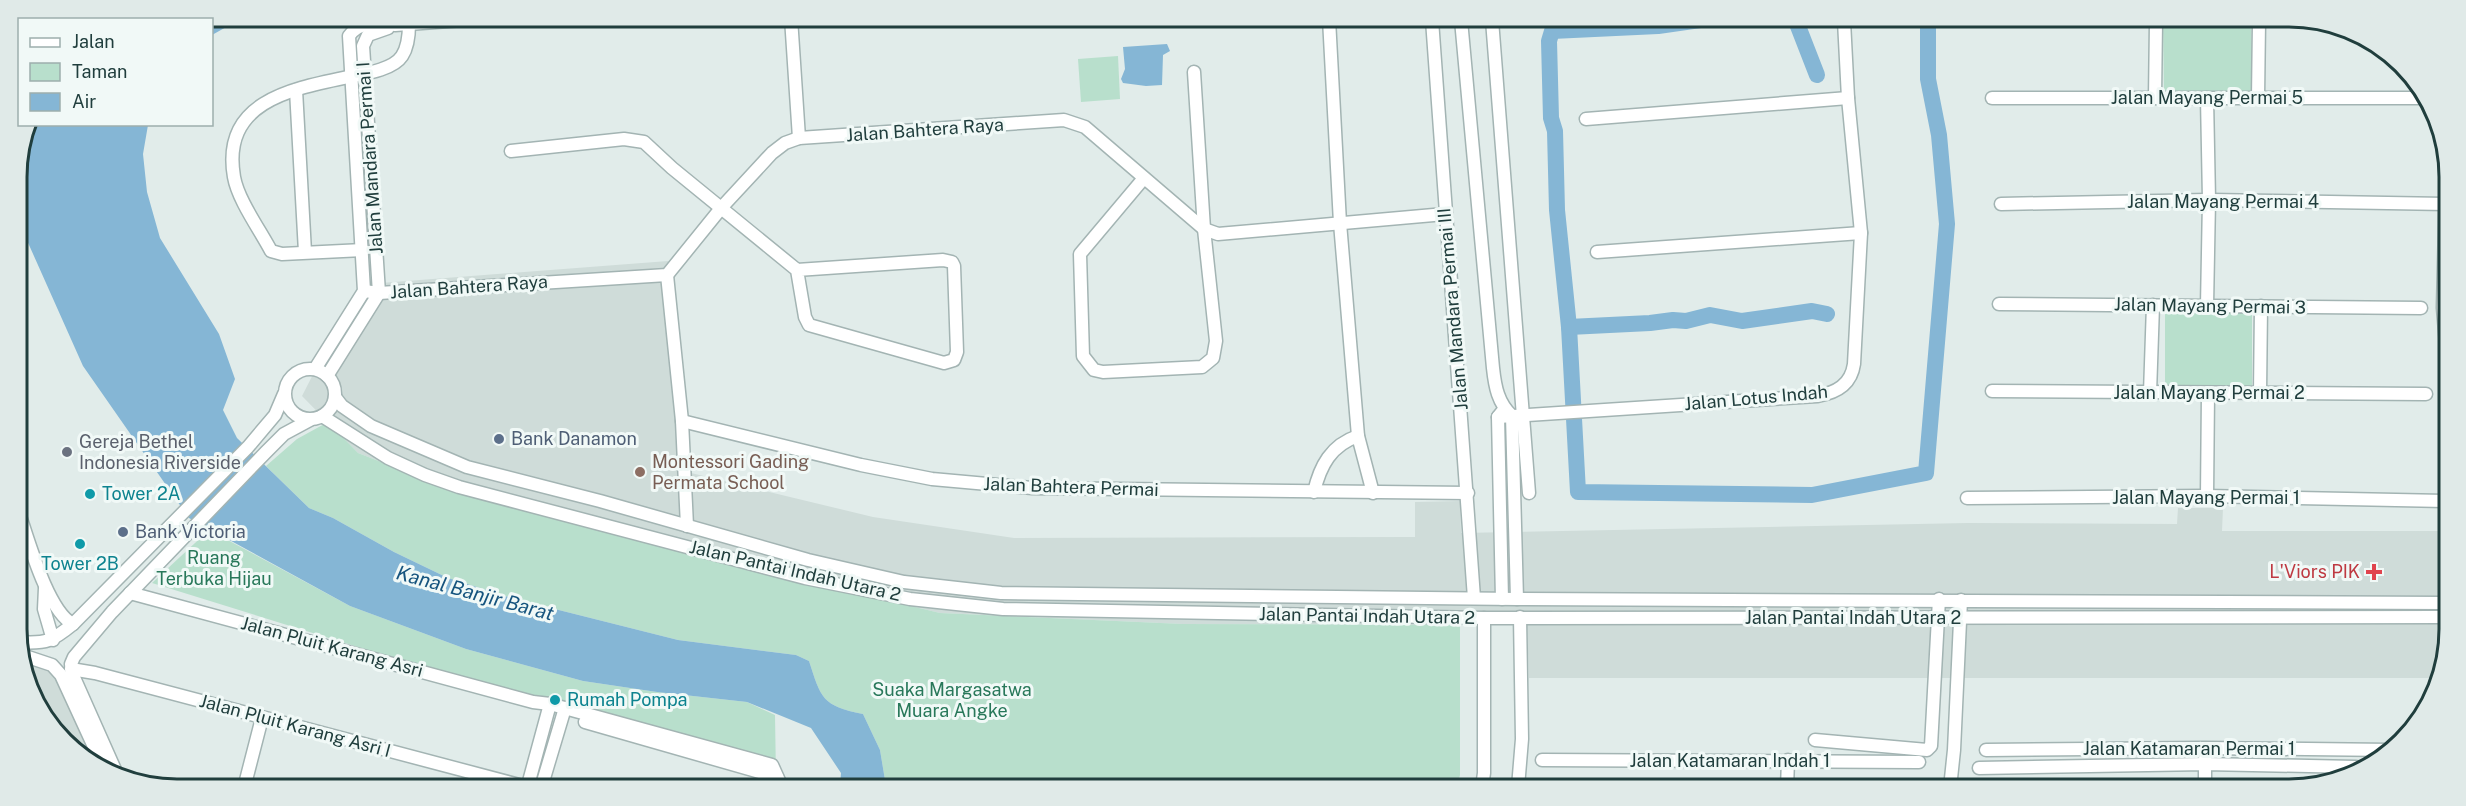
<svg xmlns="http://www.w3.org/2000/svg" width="2466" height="806" font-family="'Public Sans',sans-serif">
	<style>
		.built { fill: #cfdcd9 }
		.green { fill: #b8dfcc }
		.water { fill: #85b6d5 }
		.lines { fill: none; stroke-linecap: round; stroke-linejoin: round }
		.river { stroke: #85b6d5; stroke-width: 16 }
		.minor-casing { stroke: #a3b4b3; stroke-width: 15 }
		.minor { stroke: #fff; stroke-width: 12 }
		.service-dot { fill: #5c6f8a; stroke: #f1f9f7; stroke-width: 2 }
		.worship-dot { fill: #6b7280; stroke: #f1f9f7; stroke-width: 2 }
		.education-dot { fill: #8d6e63; stroke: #f1f9f7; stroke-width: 2 }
		.culture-dot { fill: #0f9aa8; stroke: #f1f9f7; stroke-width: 2 }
		.health-dot { fill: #e0444e; stroke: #f1f9f7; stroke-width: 2 }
		.labels { text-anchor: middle; stroke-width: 6; stroke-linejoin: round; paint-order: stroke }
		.street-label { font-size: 18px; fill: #203e3d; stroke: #f1f9f7 }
		.service-label { font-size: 18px; fill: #4e5e75; stroke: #f1f9f7; text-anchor: start }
		.worship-label { font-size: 18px; fill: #5b616d; stroke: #f1f9f7; text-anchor: start }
		.education-label { font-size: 18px; fill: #785e54; stroke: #f1f9f7; text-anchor: start }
		.culture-label { font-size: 18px; fill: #0d838f; stroke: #f1f9f7; text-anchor: start }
		.park-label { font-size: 18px; fill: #28785a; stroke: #f1f9f7 }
		.health-label { font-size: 18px; fill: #be3a42; stroke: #f1f9f7; text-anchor: end }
		.water-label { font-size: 20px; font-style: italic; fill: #16547e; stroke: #f1f9f7 }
		.rim { fill: none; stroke: #203e3d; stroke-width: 3 }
	</style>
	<rect width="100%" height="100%" fill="#e1ecea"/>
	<g class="built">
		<path d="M 668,261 L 687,472 L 873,517 L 1014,538 L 1415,537 L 1415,502 L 1460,501 L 1461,533 L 1968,523 L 2177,524 L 2178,508 L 2223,508 L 2222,531 L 2445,531 L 2444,671 L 2441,678 L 1529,678 L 1527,625 L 1183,624 L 940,613 L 694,554 L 461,493 L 358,453 L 302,396 L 353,296 L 381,283 Z"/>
		<path d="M 20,658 L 65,671 L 115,772 L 57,735 Z"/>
	</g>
	<g class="green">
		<path d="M 2163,22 L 2251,22 L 2253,93 L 2164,95 Z"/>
		<path d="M 1118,56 L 1120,99 L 1081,102 L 1078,59 Z"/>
		<path d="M 2165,313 L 2252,313 L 2252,387 L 2165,386 Z"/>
		<path d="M 328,422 L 358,453 L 461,493 L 694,554 L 940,613 L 1183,624 L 1460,625 L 1460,775 L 1457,787 L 886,786 L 880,750 L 863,714 C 822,706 821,698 809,661 L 796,655 L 678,640 L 515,599 L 448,578 L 394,552 L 333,518 L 309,508 L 266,466 L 297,439 Z"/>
		<path d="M 209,530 L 350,606 L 466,649 L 583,681 L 657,692 L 747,702 L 775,715 L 776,777 L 152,583 Z"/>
	</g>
	<g class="water">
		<path d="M 177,17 L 244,17 L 212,35 L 212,20 L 162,19 Z"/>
		<path d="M 1167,44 L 1170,51 L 1163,55 L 1162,85 L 1146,86 L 1123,83 L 1121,79 L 1125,69 L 1123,47 Z"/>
		<path d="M 28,125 L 148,125 L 143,154 L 147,192 L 160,238 L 219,334 L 235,379 L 223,410 L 237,438 L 309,508 L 333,518 L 394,552 L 448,578 L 515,599 L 678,640 L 796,655 L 809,661 C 821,698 822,706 863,714 L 880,750 L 886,786 L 840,786 L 841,773 L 811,728 L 747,702 L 657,692 L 583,681 L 466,649 L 350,606 L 189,518 L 83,366 L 17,218 L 17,167 Z"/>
	</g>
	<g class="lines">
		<g class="river">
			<path d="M 1700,20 L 1658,26 L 1552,31 L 1549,41 L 1551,118 L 1555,131 L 1557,210 L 1569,327 L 1578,492 L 1812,495 L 1926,473 L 1947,224 L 1939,135 L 1928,79 L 1928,21"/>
			<path d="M 1796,21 L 1817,75"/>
			<path d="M 1569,327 L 1650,323 L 1673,320 L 1686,321 L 1710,315 L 1742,321 L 1812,311 L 1827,314"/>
		</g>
		<defs>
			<g id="minor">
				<path d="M 791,18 L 799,138"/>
				<path d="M 1329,19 L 1340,223 L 1358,436 L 1373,493"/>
				<path d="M 1432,20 L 1474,598"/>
				<path d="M 1461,20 L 1493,368 C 1495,387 1498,403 1512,416 L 1517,599"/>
				<path d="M 1492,20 L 1529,493"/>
				<path d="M 296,90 L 305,252"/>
				<path d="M 1992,98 L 2423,98"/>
				<path d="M 2155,98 L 2156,22"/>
				<path d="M 2207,98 L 2209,200 L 2207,306"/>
				<path d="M 2258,98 L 2259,22"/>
				<path d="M 1586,119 L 1848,98"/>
				<path d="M 511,151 L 624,139 L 644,142 L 672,168 L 797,270 L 805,317 L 809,325 L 944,363 L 954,360 L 957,352 L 954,266 L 952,262 L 943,260 L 797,270"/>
				<path d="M 1144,178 L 1080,254 L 1083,356 L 1094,370 L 1103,372 L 1202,367 L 1213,358 L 1216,341 L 1204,229 L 1194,72"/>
				<path d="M 2001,204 L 2209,200 L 2446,204"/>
				<path d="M 363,250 L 282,254 L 271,251 C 260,230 238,200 234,177 C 221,102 290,89 348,77 C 363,74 393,70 402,56 C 408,47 409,34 409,24"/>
				<path d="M 1597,252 L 1861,233"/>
				<path d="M 667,275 L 682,421 L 687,526"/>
				<path d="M 364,291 L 379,293 L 667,275 L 722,207 L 772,153 L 785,143 L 799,138 L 1064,120 L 1085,127 L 1204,229 L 1218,234 L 1445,214"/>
				<path d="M 1999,304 L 2421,308"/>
				<path d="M 2446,344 L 2443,308 L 2446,184"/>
				<circle cx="310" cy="394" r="25"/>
				<path d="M 315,369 L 364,291 L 349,36 C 358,22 380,20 395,25 L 503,17"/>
				<path d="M 327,376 L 379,293 L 363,46 L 368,35 L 388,28"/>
				<path d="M 1992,391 L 2426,394"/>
				<path d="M 2150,393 L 2153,305"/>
				<path d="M 2260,393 L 2261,306"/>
				<path d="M 335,397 L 342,406 L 371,426 L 467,467 L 600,501 L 808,560 L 904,582 L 1001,593 L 1517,599 L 2444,603"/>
				<path d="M 1502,412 L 1498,417 L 1502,599"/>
				<path d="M 322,416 L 388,458 L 425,475 L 459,487 L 805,578 L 910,599 L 1003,609 L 1484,618 L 2444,617"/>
				<path d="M 1498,417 L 1817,396 C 1836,393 1851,385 1854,364 L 1861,233 L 1848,98 L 1844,21"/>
				<path d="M 682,421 L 861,465 L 932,479 L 1032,488 L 1468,493"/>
				<path d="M 1314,492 C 1320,466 1331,445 1358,436"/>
				<path d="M 2207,496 L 2208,393"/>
				<path d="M 1967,498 L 2207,496 L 2445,501"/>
				<path d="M 19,513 C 28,539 48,612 73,624"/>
				<path d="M 45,588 L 44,609 L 53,640"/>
				<path d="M 130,593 L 533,702 L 550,704 L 772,765 L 781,785"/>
				<path d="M 19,642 C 47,644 52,641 73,624 L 248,447 L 275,415 L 284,394"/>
				<path d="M 19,654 L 52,665 L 61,675 L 101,762"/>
				<path d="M 71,669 L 95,673 L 519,785"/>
				<path d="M 585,722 L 777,777"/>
				<path d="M 1815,740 L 1927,750 L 1931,746 L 1939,599"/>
				<path d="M 1986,750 L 2204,748 L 2392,750"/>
				<path d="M 2205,758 L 2205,789"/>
				<path d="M 1542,760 L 1919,762"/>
				<path d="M 1979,768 L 2205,764 L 2356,767"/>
				<path d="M 116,772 L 72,673 L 71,664 L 74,657 L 112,612 L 266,452 L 284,434 L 310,420"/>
				<path d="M 245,784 L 262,718"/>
				<path d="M 528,785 L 550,704"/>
				<path d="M 542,785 L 565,708"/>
				<path d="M 1482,787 L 1484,773 L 1484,618"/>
				<path d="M 1518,787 L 1522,739 L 1520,617"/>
				<path d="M 1787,788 L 1788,760"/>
				<path d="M 1950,788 L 1954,750 L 1961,600"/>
			</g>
		</defs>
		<use href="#minor" class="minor-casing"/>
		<use href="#minor" class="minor"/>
	</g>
	<g class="service-dot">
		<circle cx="499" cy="439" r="6"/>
		<circle cx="123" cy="532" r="6"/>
	</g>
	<circle class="worship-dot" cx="67" cy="452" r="6"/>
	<circle class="education-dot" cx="640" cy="472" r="6"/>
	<g class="culture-dot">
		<circle cx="90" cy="494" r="6"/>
		<circle cx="80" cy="544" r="6"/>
		<circle cx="555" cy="700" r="6"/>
	</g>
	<path class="health-dot" d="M2371 563h6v6h6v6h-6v6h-6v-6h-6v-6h6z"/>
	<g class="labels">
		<g class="street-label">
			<text x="2207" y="104">Jalan Mayang Permai 5</text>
			<text transform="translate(925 130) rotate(-4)" y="6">Jalan Bahtera Raya</text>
			<text transform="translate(370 158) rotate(-94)" y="6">Jalan Mandara Permai I</text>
			<text x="2223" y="208">Jalan Mayang Permai 4</text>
			<text transform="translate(469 287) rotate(-4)" y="6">Jalan Bahtera Raya</text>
			<text transform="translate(2210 306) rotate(1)" y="6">Jalan Mayang Permai 3</text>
			<text transform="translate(1453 309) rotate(-95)" y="6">Jalan Mandara Permai III</text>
			<text x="2209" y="399">Jalan Mayang Permai 2</text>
			<text transform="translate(1756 398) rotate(-5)" y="6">Jalan Lotus Indah</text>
			<text transform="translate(1071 487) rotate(2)" y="6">Jalan Bahtera Permai</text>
			<text x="2206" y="504">Jalan Mayang Permai 1</text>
			<text transform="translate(795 571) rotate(13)" y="6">Jalan Pantai Indah Utara 2</text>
			<text transform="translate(1367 616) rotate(1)" y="6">Jalan Pantai Indah Utara 2</text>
			<text x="1853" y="624">Jalan Pantai Indah Utara 2</text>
			<text transform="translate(332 647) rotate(15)" y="6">Jalan Pluit Karang Asri</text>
			<text transform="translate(295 726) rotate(15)" y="6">Jalan Pluit Karang Asri I</text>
			<text x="2189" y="755">Jalan Katamaran Permai 1</text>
			<text x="1730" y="767">Jalan Katamaran Indah 1</text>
		</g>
		<g class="service-label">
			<text x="511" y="445">Bank Danamon</text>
			<text x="135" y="538">Bank Victoria</text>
		</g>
		<g class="worship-label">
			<text x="79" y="448">Gereja Bethel<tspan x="79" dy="21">Indonesia Riverside</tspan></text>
		</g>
		<g class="education-label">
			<text x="652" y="468">Montessori Gading<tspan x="652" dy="21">Permata School</tspan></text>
		</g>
		<g class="culture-label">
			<text x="102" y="500">Tower 2A</text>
			<text x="80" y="570" text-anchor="middle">Tower 2B</text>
			<text x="567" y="706">Rumah Pompa</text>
		</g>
		<g class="park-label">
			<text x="214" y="564">Ruang<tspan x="214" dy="21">Terbuka Hijau</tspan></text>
			<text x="952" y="696">Suaka Margasatwa<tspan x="952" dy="21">Muara Angke</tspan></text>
		</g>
		<g class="health-label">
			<text x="2360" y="578">L'Viors PIK</text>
		</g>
		<g class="water-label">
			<text transform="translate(475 593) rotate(15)" y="7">Kanal Banjir Barat</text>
		</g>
	</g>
	<path d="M0 0H2466V806H0ZM177 27H2289A150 150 0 0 1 2439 177V629A150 150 0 0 1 2289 779H177A150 150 0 0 1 27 629V177A150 150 0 0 1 177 27Z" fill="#e0eae8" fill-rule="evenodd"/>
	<path class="rim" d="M177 27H2289A150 150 0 0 1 2439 177V629A150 150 0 0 1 2289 779H177A150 150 0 0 1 27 629V177A150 150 0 0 1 177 27Z"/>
	<rect x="18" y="18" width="195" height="108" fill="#f1f9f7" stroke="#9daead" stroke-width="1.5"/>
	<rect x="30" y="38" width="30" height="9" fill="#ffffff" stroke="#9daead" stroke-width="1.5"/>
	<text x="72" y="48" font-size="18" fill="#203e3d">Jalan</text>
	<rect x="30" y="63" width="30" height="18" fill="#b8dfcc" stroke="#9daead" stroke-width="1.5"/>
	<text x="72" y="78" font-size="18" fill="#203e3d">Taman</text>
	<rect x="30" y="93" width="30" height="18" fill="#85b6d5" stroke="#9daead" stroke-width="1.5"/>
	<text x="72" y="108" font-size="18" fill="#203e3d">Air</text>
</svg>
